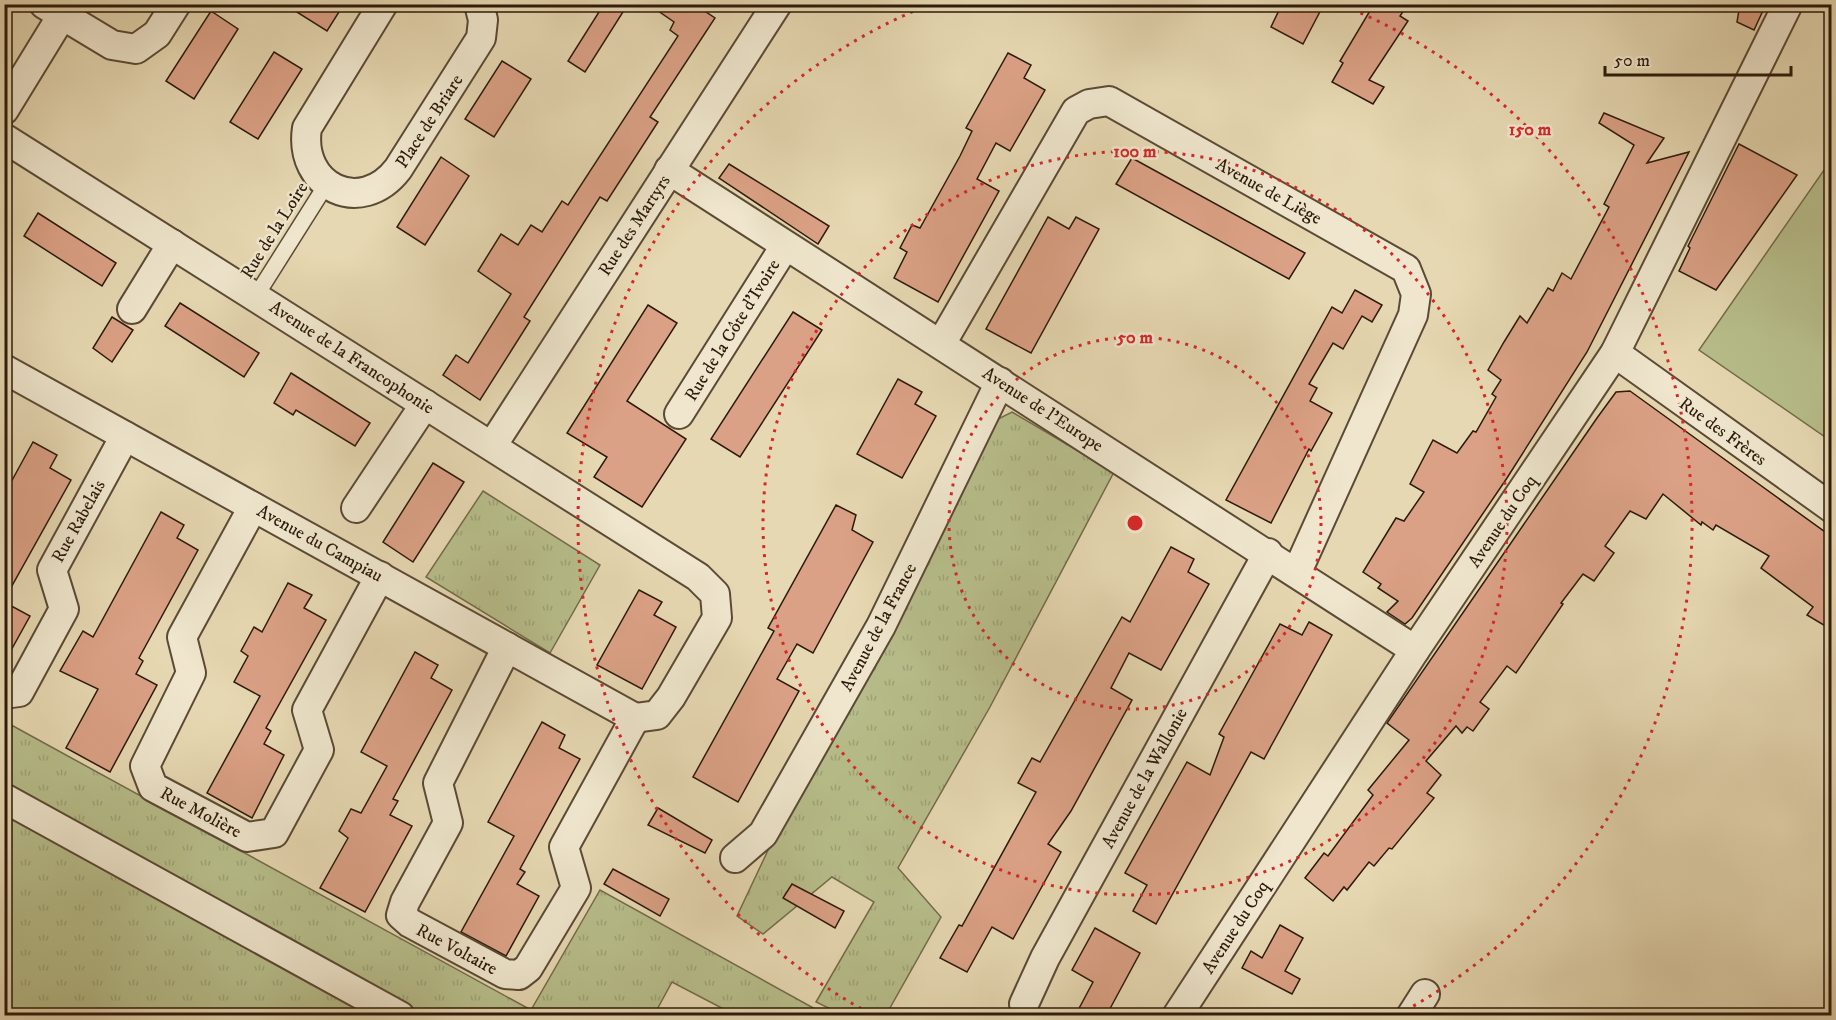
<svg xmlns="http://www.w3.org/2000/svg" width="1836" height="1020" font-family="'IM FELL DW Pica',serif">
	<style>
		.grass { fill: url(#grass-tufts); stroke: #726c4b; stroke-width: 1.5 }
		.park { fill: #b7be8b; stroke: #726c4b; stroke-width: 1.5 }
		.building { fill: #dba186; stroke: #2d1a0b; stroke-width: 1.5 }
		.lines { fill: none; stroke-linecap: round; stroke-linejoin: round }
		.lane-casing { stroke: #5b4a35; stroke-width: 18 }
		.street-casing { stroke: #5b4a35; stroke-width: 32 }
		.lane { stroke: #efe6cd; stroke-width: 15 }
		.street { stroke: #efe6cd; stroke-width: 28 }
		.ring { fill: none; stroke: #d62828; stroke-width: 3; stroke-dasharray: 3 6 }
		.labels { text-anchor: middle; stroke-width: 5; stroke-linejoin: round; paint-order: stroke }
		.street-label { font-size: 18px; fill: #2d1a0b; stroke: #efe6cd }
		.centre { fill: #d62828; stroke: #efe6cd; stroke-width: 3 }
		.ring-label { font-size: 18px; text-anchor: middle; font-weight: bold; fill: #d62828; stroke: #efe6cd; stroke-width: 5; stroke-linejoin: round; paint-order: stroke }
	</style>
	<defs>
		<pattern id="grass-tufts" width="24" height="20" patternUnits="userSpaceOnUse" patternTransform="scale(1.5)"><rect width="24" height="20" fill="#b7be8b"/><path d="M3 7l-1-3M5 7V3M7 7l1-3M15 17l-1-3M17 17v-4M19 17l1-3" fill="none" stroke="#9ea377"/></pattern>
	</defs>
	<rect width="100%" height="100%" fill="#e6d8b2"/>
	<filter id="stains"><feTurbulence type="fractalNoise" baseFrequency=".00333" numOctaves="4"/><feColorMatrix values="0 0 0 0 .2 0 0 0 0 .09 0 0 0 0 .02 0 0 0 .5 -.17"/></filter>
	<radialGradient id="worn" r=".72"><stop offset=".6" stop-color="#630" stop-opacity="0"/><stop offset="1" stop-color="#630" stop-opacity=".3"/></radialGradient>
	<g class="grass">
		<path d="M 1012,412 L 1114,472 L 990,707 L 898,868 L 941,917 L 886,1015 L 843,1015 L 816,1002 L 874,902 L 832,877 L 763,934 L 737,916 L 770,846 L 994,421 Z"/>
		<path d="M 483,491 L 600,565 L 550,653 L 426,577 Z"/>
		<path d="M 4,721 L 531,1010 L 600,890 L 826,1015 L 735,1015 L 672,982 L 654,1015 L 5,1015 Z"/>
	</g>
	<path class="park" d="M 1824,170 L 1832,176 L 1831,441 L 1699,350 Z"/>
	<g class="building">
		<path d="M 284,4 L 344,4 L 327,31 Z"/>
		<path d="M 604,4 L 628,4 L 585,72 L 568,61 Z"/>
		<path d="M 648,4 L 694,4 L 715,18 L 650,117 L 658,122 L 607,201 L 600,197 L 524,317 L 530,321 L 480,400 L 443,375 L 456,355 L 468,363 L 511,294 L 478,271 L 501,234 L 518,245 L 531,225 L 542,232 L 562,201 L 568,205 L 678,36 L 670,30 L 674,22 Z"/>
		<path d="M 1282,4 L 1324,4 L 1303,44 L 1271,27 Z"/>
		<path d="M 1374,4 L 1408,4 L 1400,16 L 1408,21 L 1369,80 L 1384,87 L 1373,104 L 1332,82 L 1343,63 L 1340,61 Z"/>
		<path d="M 1740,4 L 1766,4 L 1754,30 L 1737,22 Z"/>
		<path d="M 211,11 L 238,29 L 194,99 L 166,81 Z"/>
		<path d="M 274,52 L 302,69 L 258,139 L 230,122 Z"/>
		<path d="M 1008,53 L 1031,65 L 1024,78 L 1045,90 L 1010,151 L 996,143 L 977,179 L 999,191 L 938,302 L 894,278 L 907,252 L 900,248 L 912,225 L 920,228 L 960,156 L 972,131 L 966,128 Z"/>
		<path d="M 502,61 L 531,79 L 494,137 L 465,119 Z"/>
		<path d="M 1604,113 L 1664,138 L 1647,163 L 1689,152 L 1587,352 L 1507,478 L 1412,618 L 1405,624 L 1387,612 L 1398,601 L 1378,588 L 1381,584 L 1363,572 L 1396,518 L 1404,521 L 1424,492 L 1410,484 L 1433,440 L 1457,453 L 1473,431 L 1476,432 L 1496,397 L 1492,394 L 1501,380 L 1488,370 L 1504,342 L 1520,316 L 1527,323 L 1548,288 L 1553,291 L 1562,273 L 1571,279 L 1609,207 L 1604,204 L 1634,145 L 1599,123 Z"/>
		<path d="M 1739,144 L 1797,175 L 1716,290 L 1679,271 L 1690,248 L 1688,246 Z"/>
		<path d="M 441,157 L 469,176 L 425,245 L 397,227 Z"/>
		<path d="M 1132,158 L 1305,253 L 1289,279 L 1116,184 Z"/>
		<path d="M 729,164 L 829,226 L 818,244 L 719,178 Z"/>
		<path d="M 38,213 L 116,263 L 102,286 L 24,236 Z"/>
		<path d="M 1048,217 L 1069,229 L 1076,217 L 1099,229 L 1031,353 L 986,329 Z"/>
		<path d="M 1355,290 L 1382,305 L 1372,322 L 1362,316 L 1343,349 L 1333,343 L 1309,384 L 1317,388 L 1310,401 L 1332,413 L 1311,451 L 1309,449 L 1271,523 L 1226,500 L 1332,307 L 1342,313 Z"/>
		<path d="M 180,303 L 259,353 L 244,377 L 165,326 Z"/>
		<path d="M 648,305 L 677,323 L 627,401 L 686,439 L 642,507 L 594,477 L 607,457 L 567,433 Z"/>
		<path d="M 793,312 L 822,330 L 740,457 L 711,439 Z"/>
		<path d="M 112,317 L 133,330 L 112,362 L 93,348 Z"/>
		<path d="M 291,373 L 370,423 L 355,446 L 296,410 L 293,415 L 274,403 Z"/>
		<path d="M 898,379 L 922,392 L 915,404 L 936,416 L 902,478 L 857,454 Z"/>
		<path d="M 1630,391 L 1832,537 L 1832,630 L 1807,615 L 1813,607 L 1761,568 L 1769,556 L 1716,525 L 1713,530 L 1702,522 L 1701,525 L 1663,494 L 1646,519 L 1630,511 L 1605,546 L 1614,553 L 1594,581 L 1583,574 L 1561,603 L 1563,604 L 1516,673 L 1507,666 L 1480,702 L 1489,709 L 1473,731 L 1467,727 L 1462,733 L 1456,726 L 1426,761 L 1441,775 L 1427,793 L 1434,798 L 1392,849 L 1389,848 L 1374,866 L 1369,862 L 1347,890 L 1344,887 L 1333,901 L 1305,878 L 1324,853 L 1328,856 L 1373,795 L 1368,790 L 1409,740 L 1387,723 L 1597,418 L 1616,392 Z"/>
		<path d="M 33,442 L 57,455 L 50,468 L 71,480 L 4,600 L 4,495 Z"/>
		<path d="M 433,463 L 464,482 L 413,562 L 383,542 Z"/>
		<path d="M 836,505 L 856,515 L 852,530 L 873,542 L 813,653 L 797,644 L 777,679 L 799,691 L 738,802 L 693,777 L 774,631 L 768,628 Z"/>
		<path d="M 161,512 L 184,525 L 177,538 L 198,550 L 139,658 L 143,661 L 136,674 L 157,685 L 110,772 L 66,748 L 98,689 L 60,671 L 83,631 L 93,637 Z"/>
		<path d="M 1171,547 L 1194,559 L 1188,572 L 1209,584 L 1161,670 L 1129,653 L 1111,688 L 1132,700 L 1071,811 L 1048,844 L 1061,852 L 1013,939 L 992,927 L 967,972 L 940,958 L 959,925 L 962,926 L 1036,792 L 1018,783 L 1032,758 L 1040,762 L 1122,617 L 1130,622 Z"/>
		<path d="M 288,583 L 312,595 L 304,608 L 326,620 L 266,728 L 271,731 L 264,744 L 284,755 L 252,818 L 207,793 L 260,696 L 234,682 L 248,656 L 241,651 L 254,627 L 262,632 Z"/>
		<path d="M 639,590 L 662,602 L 654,615 L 676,627 L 642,689 L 597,665 Z"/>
		<path d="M 4,602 L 30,616 L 4,663 Z"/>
		<path d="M 1309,622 L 1332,635 L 1264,759 L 1251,752 L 1156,924 L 1133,911 L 1147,885 L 1125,873 L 1187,762 L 1210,775 L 1224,737 L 1219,734 L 1280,624 L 1302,635 Z"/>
		<path d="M 415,652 L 438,665 L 431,678 L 452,690 L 393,799 L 398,801 L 390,815 L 412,826 L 365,912 L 320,888 L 348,838 L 339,831 L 351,809 L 361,813 L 387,766 L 361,752 Z"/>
		<path d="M 542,722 L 565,735 L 559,748 L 580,759 L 520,869 L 525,872 L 517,884 L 539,896 L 506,956 L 461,932 L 514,836 L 488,822 Z"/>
		<path d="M 658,808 L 712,840 L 705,853 L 648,825 Z"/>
		<path d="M 613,869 L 669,899 L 660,916 L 604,884 Z"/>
		<path d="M 792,884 L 844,911 L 835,928 L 783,898 Z"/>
		<path d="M 1280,925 L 1303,938 L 1285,971 L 1300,979 L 1292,994 L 1242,968 L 1251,951 L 1262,958 Z"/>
		<path d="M 1095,928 L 1140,953 L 1106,1016 L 1075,1016 L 1093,982 L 1072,970 Z"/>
	</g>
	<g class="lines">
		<defs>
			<path id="lane" d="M 256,296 L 326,185"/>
			<g id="street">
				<path d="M 44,4 L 112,45 L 136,49 L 157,34 L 176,4"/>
				<path d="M 383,4 L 307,128 C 298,187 361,217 398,169 L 481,38 L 483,20 L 479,4"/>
				<path d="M 4,110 L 61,17"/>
				<path d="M 4,138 L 698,577 L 715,594 L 717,618 L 671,697 L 657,715 L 635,718"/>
				<path d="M 669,170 L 1415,650"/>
				<path d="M 132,309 L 172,244"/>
				<path d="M 941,344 L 1076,111 L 1089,104 L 1109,101 L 1406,269 L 1416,294 L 1413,315 L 1297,572"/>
				<path d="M 1615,353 L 1832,508"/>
				<path d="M 4,369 L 635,718"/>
				<path d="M 679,414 L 785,246"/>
				<path d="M 492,446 L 777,4"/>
				<path d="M 253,507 L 182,637 L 191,673 L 145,766 L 153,787 L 247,837 L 274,833 L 319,750 L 307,710 L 380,576"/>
				<path d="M 356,508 L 425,404"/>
				<path d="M 507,647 L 438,783 L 448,823 L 405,902 L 401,915 L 410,923 L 505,974 L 519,975 L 528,968 L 576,888 L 564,847 L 635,718"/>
				<path d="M 4,694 L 19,692 L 64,609 L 52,570 L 125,436"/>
				<path d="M 4,798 L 400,1016"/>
				<path d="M 735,858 L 763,834 L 881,626 L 1000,382"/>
				<path d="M 1024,1004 L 1045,958 L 1268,553"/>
				<path d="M 1177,1016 L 1415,650 L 1615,353 L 1788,4"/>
				<path d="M 1411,1016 L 1425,994"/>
			</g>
		</defs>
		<use href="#lane" class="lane-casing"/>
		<use href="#street" class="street-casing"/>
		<use href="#lane" class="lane"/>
		<use href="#street" class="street"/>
	</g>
	<g class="ring">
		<circle cx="1135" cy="523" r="186"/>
		<circle cx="1135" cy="523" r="372"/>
		<path d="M869 1013A558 558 0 0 1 926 6M1344 6A558 558 0 0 1 1401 1013"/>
	</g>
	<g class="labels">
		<g class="street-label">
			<text transform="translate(429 121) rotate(-57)" y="6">Place de Briare</text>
			<text transform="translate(1269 191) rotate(29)" y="6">Avenue de Liège</text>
			<text transform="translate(634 225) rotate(-57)" y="6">Rue des Martyrs</text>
			<text transform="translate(274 230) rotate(-58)" y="6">Rue de la Loire</text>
			<text transform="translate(732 330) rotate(-58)" y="6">Rue de la Côte d'Ivoire</text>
			<text transform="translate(352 357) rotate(33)" y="6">Avenue de la Francophonie</text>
			<text transform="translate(1043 409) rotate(33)" y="6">Avenue de l'Europe</text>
			<text transform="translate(1723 431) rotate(36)" y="6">Rue des Frères</text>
			<text transform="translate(78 521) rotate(-61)" y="6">Rue Rabelais</text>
			<text transform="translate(1502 521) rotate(-56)" y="6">Avenue du Coq</text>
			<text transform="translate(320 543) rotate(29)" y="6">Avenue du Campiau</text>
			<text transform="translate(878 627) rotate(-62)" y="6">Avenue de la France</text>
			<text transform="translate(1144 778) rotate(-61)" y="6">Avenue de la Wallonie</text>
			<text transform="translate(201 812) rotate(28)" y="6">Rue Molière</text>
			<text transform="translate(1235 927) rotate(-57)" y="6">Avenue du Coq</text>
			<text transform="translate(457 949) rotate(28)" y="6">Rue Voltaire</text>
		</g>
	</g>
	<circle cx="1135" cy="523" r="9" class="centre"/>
	<g class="ring-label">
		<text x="1530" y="135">150 m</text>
		<text x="1135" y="157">100 m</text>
		<text x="1135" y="343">50 m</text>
	</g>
	<rect width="1836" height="1020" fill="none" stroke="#e6d8b2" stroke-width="24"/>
	<rect x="6" y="6" width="1824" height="1008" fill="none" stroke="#2d1a0b" stroke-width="3"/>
	<rect x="12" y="12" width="1812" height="996" fill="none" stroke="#2d1a0b" stroke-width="1.5"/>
	<path d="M1605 66v9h186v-9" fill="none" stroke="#2d1a0b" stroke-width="3"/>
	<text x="1614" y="66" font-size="18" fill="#2d1a0b" stroke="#efe6cd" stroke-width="4.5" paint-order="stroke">50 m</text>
	<rect width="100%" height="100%" filter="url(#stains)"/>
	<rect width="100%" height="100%" fill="url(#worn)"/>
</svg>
